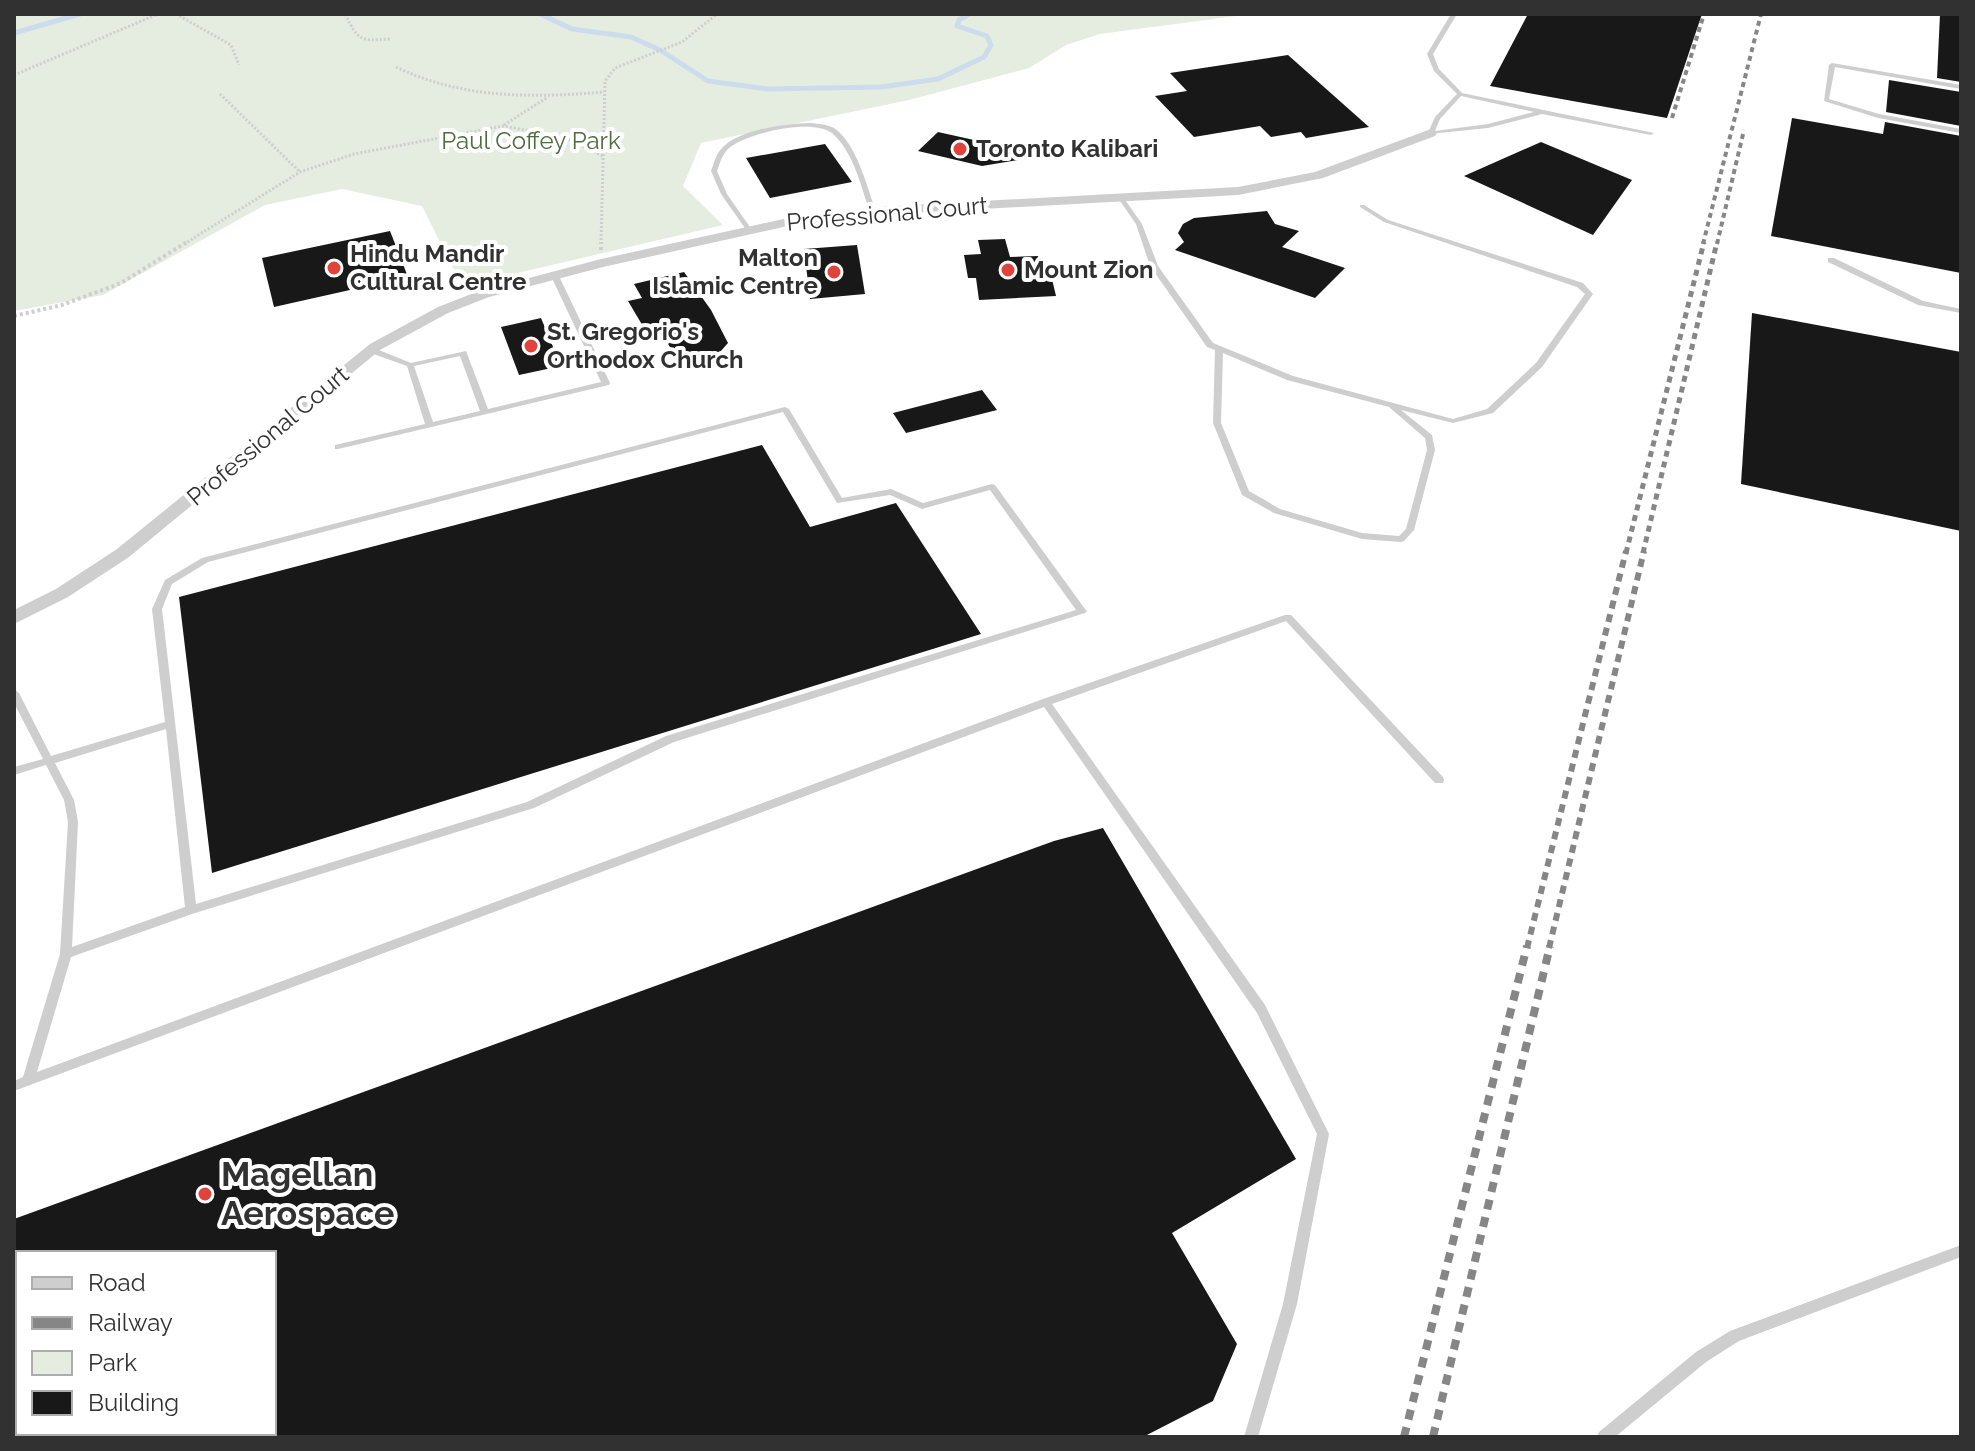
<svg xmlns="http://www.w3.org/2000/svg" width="1975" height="1451" font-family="Raleway,sans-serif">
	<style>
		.green { fill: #e5ede0 }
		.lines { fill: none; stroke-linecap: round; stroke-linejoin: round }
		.stream { stroke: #cddcec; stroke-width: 5 }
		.building { fill: #181818 }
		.path-far1 { stroke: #cecece; stroke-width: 3; stroke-dasharray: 2 2; stroke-linecap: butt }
		.path { stroke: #cecece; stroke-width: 4; stroke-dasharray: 3 3; stroke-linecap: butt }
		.lane { fill: #cecece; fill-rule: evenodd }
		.street { fill: #cecece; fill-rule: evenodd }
		.rail-far3 { stroke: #868686; stroke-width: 4; stroke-dasharray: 5 4; stroke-linecap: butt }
		.rail-far2 { stroke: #868686; stroke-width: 5; stroke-dasharray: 6 5; stroke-linecap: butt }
		.rail-far1 { stroke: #868686; stroke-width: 6; stroke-dasharray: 8 6; stroke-linecap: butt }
		.rail { stroke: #868686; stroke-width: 8; stroke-dasharray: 10 8; stroke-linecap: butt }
		.poi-dot { fill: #df433c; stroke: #fff; stroke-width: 3 }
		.labels { text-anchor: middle; stroke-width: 8; stroke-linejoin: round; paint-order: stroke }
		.far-park-label { font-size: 24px; fill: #4f6c3f; stroke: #fff }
		.far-poi-label { font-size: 24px; font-weight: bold; fill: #313131; stroke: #fff; text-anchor: start }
		.far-street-label { font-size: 24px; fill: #313131; stroke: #fff }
		.near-poi-label { font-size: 34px; font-weight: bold; fill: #313131; stroke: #fff; text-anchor: start }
	</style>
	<rect width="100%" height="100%" fill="#fff"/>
	<path class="green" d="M 14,14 L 1251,14 L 1100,34 L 1066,45 L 1029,68 L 909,100 L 701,143 L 683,186 L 723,225 L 462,286 L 422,206 L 342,189 L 265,205 L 103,295 L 14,311 Z"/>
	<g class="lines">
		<g class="stream">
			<path d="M 540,14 L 572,29 L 631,37 L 660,50 L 708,81 L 767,89 L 881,87 L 938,79 L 984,57 L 991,45 L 987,36 L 957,26 L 959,20 L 969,14"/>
			<path d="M 14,33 L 80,14"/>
		</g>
	</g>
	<g class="building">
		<path d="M 1528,14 L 1702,14 L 1667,118 L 1490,86 Z"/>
		<path d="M 1940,14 L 1961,14 L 1961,82 L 1937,78 Z"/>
		<path d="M 1288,55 L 1369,127 L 1306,138 L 1301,132 L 1271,137 L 1260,126 L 1194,137 L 1155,96 L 1187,91 L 1170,73 Z"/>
		<path d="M 1889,80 L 1961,92 L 1961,126 L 1886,112 Z"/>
		<path d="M 1792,118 L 1883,134 L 1885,122 L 1961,136 L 1961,273 L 1771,236 Z"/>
		<path d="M 938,132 L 1037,154 L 1037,157 L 982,166 L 918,151 Z"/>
		<path d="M 1541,142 L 1632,180 L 1593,235 L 1464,176 Z"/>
		<path d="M 825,144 L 852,182 L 770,198 L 746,158 Z"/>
		<path d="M 1267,211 L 1275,224 L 1299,231 L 1282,247 L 1345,268 L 1315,298 L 1175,250 L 1184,242 L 1178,233 L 1183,224 L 1194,218 Z"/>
		<path d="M 390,231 L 408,277 L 274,307 L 262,258 Z"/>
		<path d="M 1005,239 L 1010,257 L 1038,256 L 1039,263 L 1048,262 L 1056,296 L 979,300 L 976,278 L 968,278 L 964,255 L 981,254 L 978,240 Z"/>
		<path d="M 857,245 L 865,294 L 810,299 L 804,249 Z"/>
		<path d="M 684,272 L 711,310 L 728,343 L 720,352 L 690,358 L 676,357 L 656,324 L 644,328 L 628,301 L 642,298 L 634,284 Z"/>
		<path d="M 1752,313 L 1961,352 L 1961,531 L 1741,484 Z"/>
		<path d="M 541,318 L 561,366 L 519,375 L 501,327 Z"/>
		<path d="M 982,390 L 997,410 L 906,433 L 893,413 Z"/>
		<path d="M 762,445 L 810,527 L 896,503 L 981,634 L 212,873 L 179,597 Z"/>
		<path d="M 1103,828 L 1296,1159 L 1172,1233 L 1237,1344 L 1213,1401 L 1143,1437 L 274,1437 L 274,1253 L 14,1253 L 14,1219 L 1054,841 Z"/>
	</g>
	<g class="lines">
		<g class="path-far1">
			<path d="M 176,14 L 231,45 L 239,65"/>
			<path d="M 345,14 C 359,42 360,41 391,39"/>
			<path d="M 396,67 C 463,99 532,98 604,92"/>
			<path d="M 14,75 L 158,14"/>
			<path d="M 220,94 L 300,172"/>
			<path d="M 504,125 L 548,97"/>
			<path d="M 184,244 L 300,172 L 354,154 L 503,126 L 564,137 L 603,156"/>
			<path d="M 601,244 L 605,81 L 615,68 L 682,42 L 717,14"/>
		</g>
		<g class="path">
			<path d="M 601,250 L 601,242"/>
			<path d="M 14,316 L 62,305 L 121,283 L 187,242"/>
		</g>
		<g class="lane">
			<path d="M 1451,14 L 1457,14 L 1433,54 L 1439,69 L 1462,93 L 1654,133 L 1651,135 L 1542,114 L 1488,128 L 1429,134 L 1428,133 L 1435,117 L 1457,94 L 1434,71 L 1427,54 ZM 1461,96 L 1534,112 L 1488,124 L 1435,131 L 1440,119 Z"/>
			<path d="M 1832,63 L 1961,85 L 1961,89 L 1835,67 L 1829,99 L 1879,114 L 1961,129 L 1961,133 L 1878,118 L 1824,101 L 1829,65 Z"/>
			<path d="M 810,123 C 818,124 827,124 834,128 C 856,142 868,189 876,212 L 873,214 L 870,212 C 861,187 854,153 833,134 C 815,117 745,133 728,149 C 722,155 720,163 717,171 L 727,194 L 752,230 L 747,231 L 721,194 L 711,171 C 714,163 716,154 722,148 C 740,129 785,124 810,123 Z"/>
			<path d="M 1119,197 L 1123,197 L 1142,224 L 1158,266 L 1213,343 L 1293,376 L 1453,419 L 1487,409 L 1536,363 L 1585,294 L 1577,287 L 1384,222 L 1360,207 L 1360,205 L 1364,205 L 1388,220 L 1583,283 L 1593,294 L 1542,367 L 1493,413 L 1453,423 L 1401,410 L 1432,435 L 1435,450 L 1414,530 L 1404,541 L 1401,542 L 1362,539 L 1274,513 L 1242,495 L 1213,423 L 1215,350 L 1207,347 L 1150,266 L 1136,224 L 1118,198 ZM 1223,353 L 1287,380 L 1389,407 L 1425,438 L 1427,450 L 1406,529 L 1399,536 L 1362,533 L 1280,509 L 1249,491 L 1221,423 Z"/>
			<path d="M 1828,258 L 1834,258 L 1923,301 L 1961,309 L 1961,313 L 1918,305 L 1828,262 Z"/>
			<path d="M 551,272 L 558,274 L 610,383 L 609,385 L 338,449 L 335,449 L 335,445 L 425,424 L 407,366 L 368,352 L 368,348 L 374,348 L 411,363 L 466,351 L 488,409 L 601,382 L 550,274 ZM 460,356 L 480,411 L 433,422 L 414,366 Z"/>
			<path d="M 785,407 L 789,409 L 842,498 L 891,489 L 923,503 L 992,484 L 995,485 L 1085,609 L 1087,611 L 1085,613 L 674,742 L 534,808 L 192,914 L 71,957 L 37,1072 L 1043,699 L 1285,615 L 1291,615 L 1443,777 L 1444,780 L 1443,783 L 1435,783 L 1286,621 L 1052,704 L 1265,1005 L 1329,1134 L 1297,1304 L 1258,1437 L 1244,1437 L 1283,1304 L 1317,1134 L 1257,1013 L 1044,707 L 14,1091 L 14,1081 L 23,1077 L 60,954 L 68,822 L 64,800 L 46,765 L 14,775 L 14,767 L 43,759 L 14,703 L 14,689 L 19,693 L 51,756 L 165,722 L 152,609 L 165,580 L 202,558 ZM 783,412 L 837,503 L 890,495 L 922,509 L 990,490 L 1076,610 L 666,736 L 527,802 L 196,904 L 162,609 L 172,584 L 208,562 ZM 166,729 L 185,907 L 72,947 L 78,822 L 74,800 L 55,763 Z"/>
			<path d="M 1961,1245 L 1961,1257 L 1739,1341 L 1706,1362 L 1615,1437 L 1597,1437 L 1599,1432 L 1696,1352 L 1730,1331 Z"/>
		</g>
		<path class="street" d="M 1431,129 L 1437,133 L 1435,136 L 1323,178 L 1238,195 L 891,214 L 797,224 L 603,267 L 489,297 L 448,313 L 380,350 L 129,557 L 68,597 L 14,624 L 14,610 L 56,589 L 117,549 L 370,344 L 438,307 L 479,291 L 601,259 L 797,216 L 891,206 L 1238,187 L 1315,172 Z"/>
		<g class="rail-far3">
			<path d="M 1672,118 L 1704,14"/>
			<path d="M 1703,244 L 1761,14"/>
			<path d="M 1717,244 L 1744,130"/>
		</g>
		<g class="rail-far2">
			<path d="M 1626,553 L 1704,242"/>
			<path d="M 1643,553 L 1717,242"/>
		</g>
		<g class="rail-far1">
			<path d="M 1527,948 L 1626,551"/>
			<path d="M 1549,948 L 1644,551"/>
		</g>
		<g class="rail">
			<path d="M 1404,1437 L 1527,946"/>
			<path d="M 1433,1437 L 1550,946"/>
		</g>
	</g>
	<g class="poi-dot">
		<circle cx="960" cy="149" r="8"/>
		<circle cx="334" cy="268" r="8"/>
		<circle cx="1008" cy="270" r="8"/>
		<circle cx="834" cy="272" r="8"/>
		<circle cx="531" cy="346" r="8"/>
		<circle cx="205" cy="1194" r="8"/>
	</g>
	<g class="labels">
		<g class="far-park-label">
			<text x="531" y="149">Paul Coffey Park</text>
		</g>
		<g class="far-poi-label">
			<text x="976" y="157">Toronto Kalibari</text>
			<text x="350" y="262">Hindu Mandir<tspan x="350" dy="28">Cultural Centre</tspan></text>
			<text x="818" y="266" text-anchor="end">Malton<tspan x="818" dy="28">Islamic Centre</tspan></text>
			<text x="1024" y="278">Mount Zion</text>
			<text x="547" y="340">St. Gregorio's<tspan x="547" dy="28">Orthodox Church</tspan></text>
		</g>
		<g class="far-street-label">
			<text transform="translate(887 214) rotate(-5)" y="8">Professional Court</text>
			<text transform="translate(268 436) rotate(-40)" y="8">Professional Court</text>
		</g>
		<g class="near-poi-label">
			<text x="221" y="1186">Magellan<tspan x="221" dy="39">Aerospace</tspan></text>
		</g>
	</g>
	<rect width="1975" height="1451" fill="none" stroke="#313131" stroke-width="32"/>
	<rect x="16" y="1251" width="260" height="184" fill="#ffffff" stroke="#adadad" stroke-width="2"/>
	<rect x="32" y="1277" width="40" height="12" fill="#cecece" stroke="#adadad" stroke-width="2"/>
	<text x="88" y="1291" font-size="24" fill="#313131">Road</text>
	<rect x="32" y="1317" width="40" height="12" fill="#868686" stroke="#adadad" stroke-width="2"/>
	<text x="88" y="1331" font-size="24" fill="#313131">Railway</text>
	<rect x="32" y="1351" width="40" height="24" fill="#e5ede0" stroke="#adadad" stroke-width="2"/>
	<text x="88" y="1371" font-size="24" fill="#313131">Park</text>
	<rect x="32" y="1391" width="40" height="24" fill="#181818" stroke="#adadad" stroke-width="2"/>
	<text x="88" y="1411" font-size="24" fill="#313131">Building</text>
</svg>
